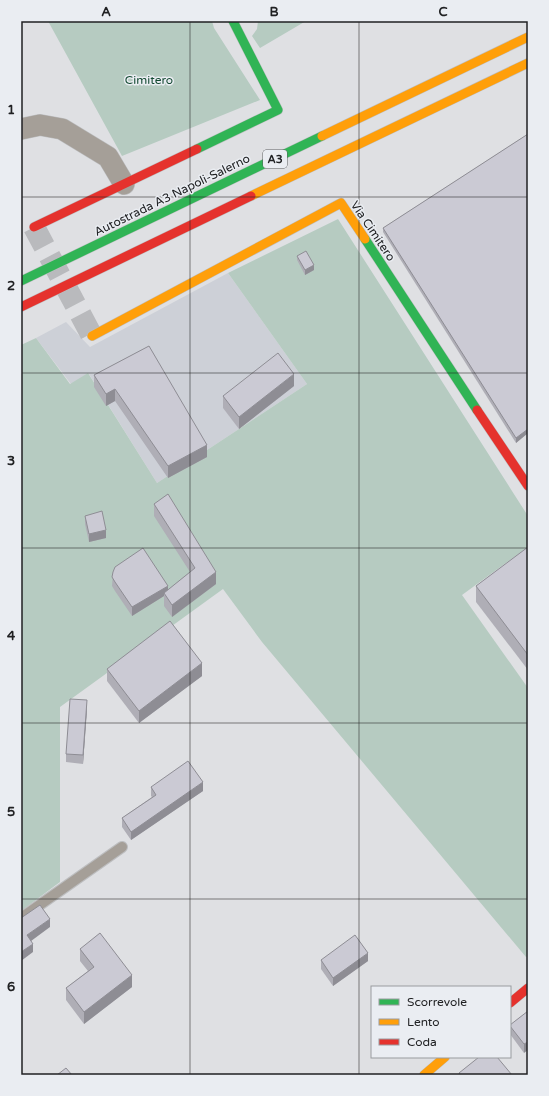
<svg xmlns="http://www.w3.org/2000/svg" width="549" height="1096" font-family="'Varela Round',sans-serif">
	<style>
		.built { fill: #cdd0d7 }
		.green { fill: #b6cbc1 }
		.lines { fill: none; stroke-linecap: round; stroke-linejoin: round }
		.secondary-tunnel { stroke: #b9babd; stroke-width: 22; stroke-dasharray: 22 11; stroke-linecap: butt }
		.lane-casing { stroke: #bdbec0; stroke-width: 12 }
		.street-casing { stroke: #bdbec0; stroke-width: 22 }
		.fast-casing { stroke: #bdbec0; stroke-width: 10 }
		.slow-casing { stroke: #bdbec0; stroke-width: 10 }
		.jam-casing { stroke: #bdbec0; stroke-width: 10 }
		.lane { stroke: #a59f98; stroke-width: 10 }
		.street { stroke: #a59f98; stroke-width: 21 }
		.fast { stroke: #30b455; stroke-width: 9 }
		.slow { stroke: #ff9f0a; stroke-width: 9 }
		.jam { stroke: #e5322d; stroke-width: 9 }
		.wall { fill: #afaeb6 }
		.shaded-wall { fill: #8e8d94 }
		.building { fill: #cbcad4; stroke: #8e8d94 }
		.grid { fill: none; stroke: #202123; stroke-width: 1; stroke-opacity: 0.55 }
		.labels { text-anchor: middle; stroke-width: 3; stroke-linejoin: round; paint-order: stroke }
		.shield { fill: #eaedf2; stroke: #5d5e61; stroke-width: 1 }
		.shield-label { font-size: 11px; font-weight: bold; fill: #202123 }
		.park-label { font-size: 12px; fill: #124931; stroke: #eaedf2 }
		.street-label { font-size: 12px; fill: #202123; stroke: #eaedf2 }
		.neatline { fill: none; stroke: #202123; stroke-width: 1.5 }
		.grid-label { font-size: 13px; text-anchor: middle; font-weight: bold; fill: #202123 }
	</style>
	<rect width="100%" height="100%" fill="#dfe0e3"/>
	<path class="built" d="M 228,273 L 307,384 L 157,483 L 89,374 L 71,384 L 36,338 L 66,322 L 90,347 Z"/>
	<g class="green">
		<path d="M 48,21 L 212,21 L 214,28 L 260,100 L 122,156 Z"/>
		<path d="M 258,21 L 306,21 L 260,48 L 252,36 L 257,29 Z"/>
		<path d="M 338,219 L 528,516 L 528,547 L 462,595 L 528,688 L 528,956 L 526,957 L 262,642 L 223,589 L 60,707 L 60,882 L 21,911 L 21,345 L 36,338 L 70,384 L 88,373 L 157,483 L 307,384 L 228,273 Z"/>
	</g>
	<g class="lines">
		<path class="secondary-tunnel" d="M 34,227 L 92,336"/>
		<defs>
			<path id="lane" d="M 21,918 L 122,847"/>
			<path id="street" d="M 21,129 L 40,125 L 62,129 L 108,157 L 124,184"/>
			<g id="fast">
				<path d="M 197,149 L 278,110 L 233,21"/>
				<path d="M 365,239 L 477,410"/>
				<path d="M 21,281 L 322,136"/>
			</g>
			<g id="slow">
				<path d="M 322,136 L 528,37"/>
				<path d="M 251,196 L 528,63"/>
				<path d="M 92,336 L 341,203 L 365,239"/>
				<path d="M 424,1075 L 445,1057"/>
			</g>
			<g id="jam">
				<path d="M 34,227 L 197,149"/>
				<path d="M 21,307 L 251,196"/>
				<path d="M 477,410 L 528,486"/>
				<path d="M 510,1003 L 528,988"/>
			</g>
		</defs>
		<use href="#lane" class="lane-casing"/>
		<use href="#street" class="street-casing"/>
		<use href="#fast" class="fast-casing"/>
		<use href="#slow" class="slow-casing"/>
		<use href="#jam" class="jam-casing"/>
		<use href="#lane" class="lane"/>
		<use href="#street" class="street"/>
		<use href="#fast" class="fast"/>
		<use href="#slow" class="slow"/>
		<use href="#jam" class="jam"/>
	</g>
	<g class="wall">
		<path d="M 528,134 L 528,433 L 516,443 L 383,232 L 383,228 Z"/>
		<path d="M 297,256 L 314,270 L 305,275 L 297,260 Z"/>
		<path d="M 149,346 L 207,457 L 168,478 L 115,401 L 106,406 L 94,387 L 94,375 Z"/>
		<path d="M 294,386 L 239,429 L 223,408 L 223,396 Z"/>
		<path d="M 154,504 L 216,584 L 172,617 L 164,606 L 164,596 L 132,616 L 115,591 L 112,586 L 113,572 L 168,590 L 190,572 L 154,516 Z"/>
		<path d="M 85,516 L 106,538 L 89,542 L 85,524 Z"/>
		<path d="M 528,547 L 528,670 L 476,602 L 476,586 Z"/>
		<path d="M 107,669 L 202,676 L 139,723 L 107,681 Z"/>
		<path d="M 87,709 L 83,764 L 66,762 L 66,754 Z"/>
		<path d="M 151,787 L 203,791 L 131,840 L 122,827 L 122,818 L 152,797 L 151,796 Z"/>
		<path d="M 80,949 L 132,987 L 84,1024 L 66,1000 L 66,988 L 88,971 L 80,961 Z"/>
		<path d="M 321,960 L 368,961 L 333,986 L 321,969 Z"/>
		<path d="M 528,1011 L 524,1053 L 510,1034 L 510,1025 Z"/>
	</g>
	<g class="shaded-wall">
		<path d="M 314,265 L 314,270 L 305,275 L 305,270 Z"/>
		<path d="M 294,374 L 294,386 L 239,429 L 239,417 Z"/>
		<path d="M 115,389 L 115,401 L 106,406 L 106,394 Z"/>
		<path d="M 528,429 L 528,433 L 516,443 L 516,438 Z"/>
		<path d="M 207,445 L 207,457 L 168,478 L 168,466 Z"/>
		<path d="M 106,530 L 106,538 L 89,542 L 89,534 Z"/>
		<path d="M 216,572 L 216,584 L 172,617 L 172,605 Z"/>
		<path d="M 168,586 L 168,594 L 164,593 L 164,596 L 132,616 L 132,607 Z"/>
		<path d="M 202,663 L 202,676 L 139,723 L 139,711 Z"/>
		<path d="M 87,700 L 87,709 L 83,764 L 83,755 Z"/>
		<path d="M 203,782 L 203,791 L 131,840 L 131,832 Z"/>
		<path d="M 50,919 L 50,927 L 27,944 L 27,935 Z"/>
		<path d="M 33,944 L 33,952 L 21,961 L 21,952 Z"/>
		<path d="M 368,953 L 368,961 L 333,986 L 333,978 Z"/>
		<path d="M 132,975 L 132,987 L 84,1024 L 84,1012 Z"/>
		<path d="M 528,1042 L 528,1050 L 524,1053 L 524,1044 Z"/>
	</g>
	<g class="building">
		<path d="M 528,134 L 528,429 L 516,438 L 383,228 Z"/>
		<path d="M 306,251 L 314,265 L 305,270 L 297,256 Z"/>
		<path d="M 149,346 L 207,445 L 168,466 L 115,389 L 106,394 L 94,375 Z"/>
		<path d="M 278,353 L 294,374 L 239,417 L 223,396 Z"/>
		<path d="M 168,494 L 216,572 L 172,605 L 164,593 L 195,568 L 154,504 Z"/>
		<path d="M 102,511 L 106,530 L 89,534 L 85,516 Z"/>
		<path d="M 528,547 L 528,655 L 476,586 Z"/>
		<path d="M 143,548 L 168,586 L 132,607 L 115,582 L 112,577 L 113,572 L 115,567 Z"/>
		<path d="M 170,621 L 202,663 L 139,711 L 107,669 Z"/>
		<path d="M 70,699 L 87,700 L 83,755 L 66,754 Z"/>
		<path d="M 188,761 L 203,782 L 131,832 L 122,818 L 156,795 L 151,787 Z"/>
		<path d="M 40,905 L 50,919 L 27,935 L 33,944 L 21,952 L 21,918 Z"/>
		<path d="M 100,933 L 132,975 L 84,1012 L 66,988 L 94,967 L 80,949 Z"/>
		<path d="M 355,935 L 368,953 L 333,978 L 321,960 Z"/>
		<path d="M 528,1011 L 528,1042 L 524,1044 L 510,1026 L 510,1025 Z"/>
		<path d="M 479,1057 L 497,1057 L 512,1075 L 460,1075 L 459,1073 Z"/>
		<path d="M 66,1068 L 72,1075 L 57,1075 Z"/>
	</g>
	<path class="grid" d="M 190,21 L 190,1075M 359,21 L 359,1075M 21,197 L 528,197M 21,373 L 528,373M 21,548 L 528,548M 21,723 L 528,723M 21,899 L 528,899"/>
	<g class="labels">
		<rect class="shield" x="263" y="150" width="24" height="18" rx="3"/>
		<g class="shield-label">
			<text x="275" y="163">A3</text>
		</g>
		<g class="park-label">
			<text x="149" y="84">Cimitero</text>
		</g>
		<g class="street-label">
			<text transform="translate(172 195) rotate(-26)" y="4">Autostrada A3 Napoli-Salerno</text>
			<text transform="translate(373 231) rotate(56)" y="4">Via Cimitero</text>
		</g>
	</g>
	<rect width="549" height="1096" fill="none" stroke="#eaedf2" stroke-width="44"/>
	<rect x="371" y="986" width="140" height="72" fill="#eaedf2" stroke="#999b9f"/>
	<rect x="379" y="999" width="20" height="6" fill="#30b455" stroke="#999b9f"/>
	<text x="407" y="1006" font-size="12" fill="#202123">Scorrevole</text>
	<rect x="379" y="1019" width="20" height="6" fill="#ff9f0a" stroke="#999b9f"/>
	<text x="407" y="1026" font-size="12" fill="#202123">Lento</text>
	<rect x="379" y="1039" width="20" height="6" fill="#e5322d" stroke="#999b9f"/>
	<text x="407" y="1046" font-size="12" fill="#202123">Coda</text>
	<rect x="22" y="22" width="505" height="1052" class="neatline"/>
	<g class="grid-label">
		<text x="106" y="16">A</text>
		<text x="274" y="16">B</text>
		<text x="443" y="16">C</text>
		<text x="11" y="114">1</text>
		<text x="11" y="290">2</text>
		<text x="11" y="465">3</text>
		<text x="11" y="640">4</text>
		<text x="11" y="816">5</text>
		<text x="11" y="991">6</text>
	</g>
</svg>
